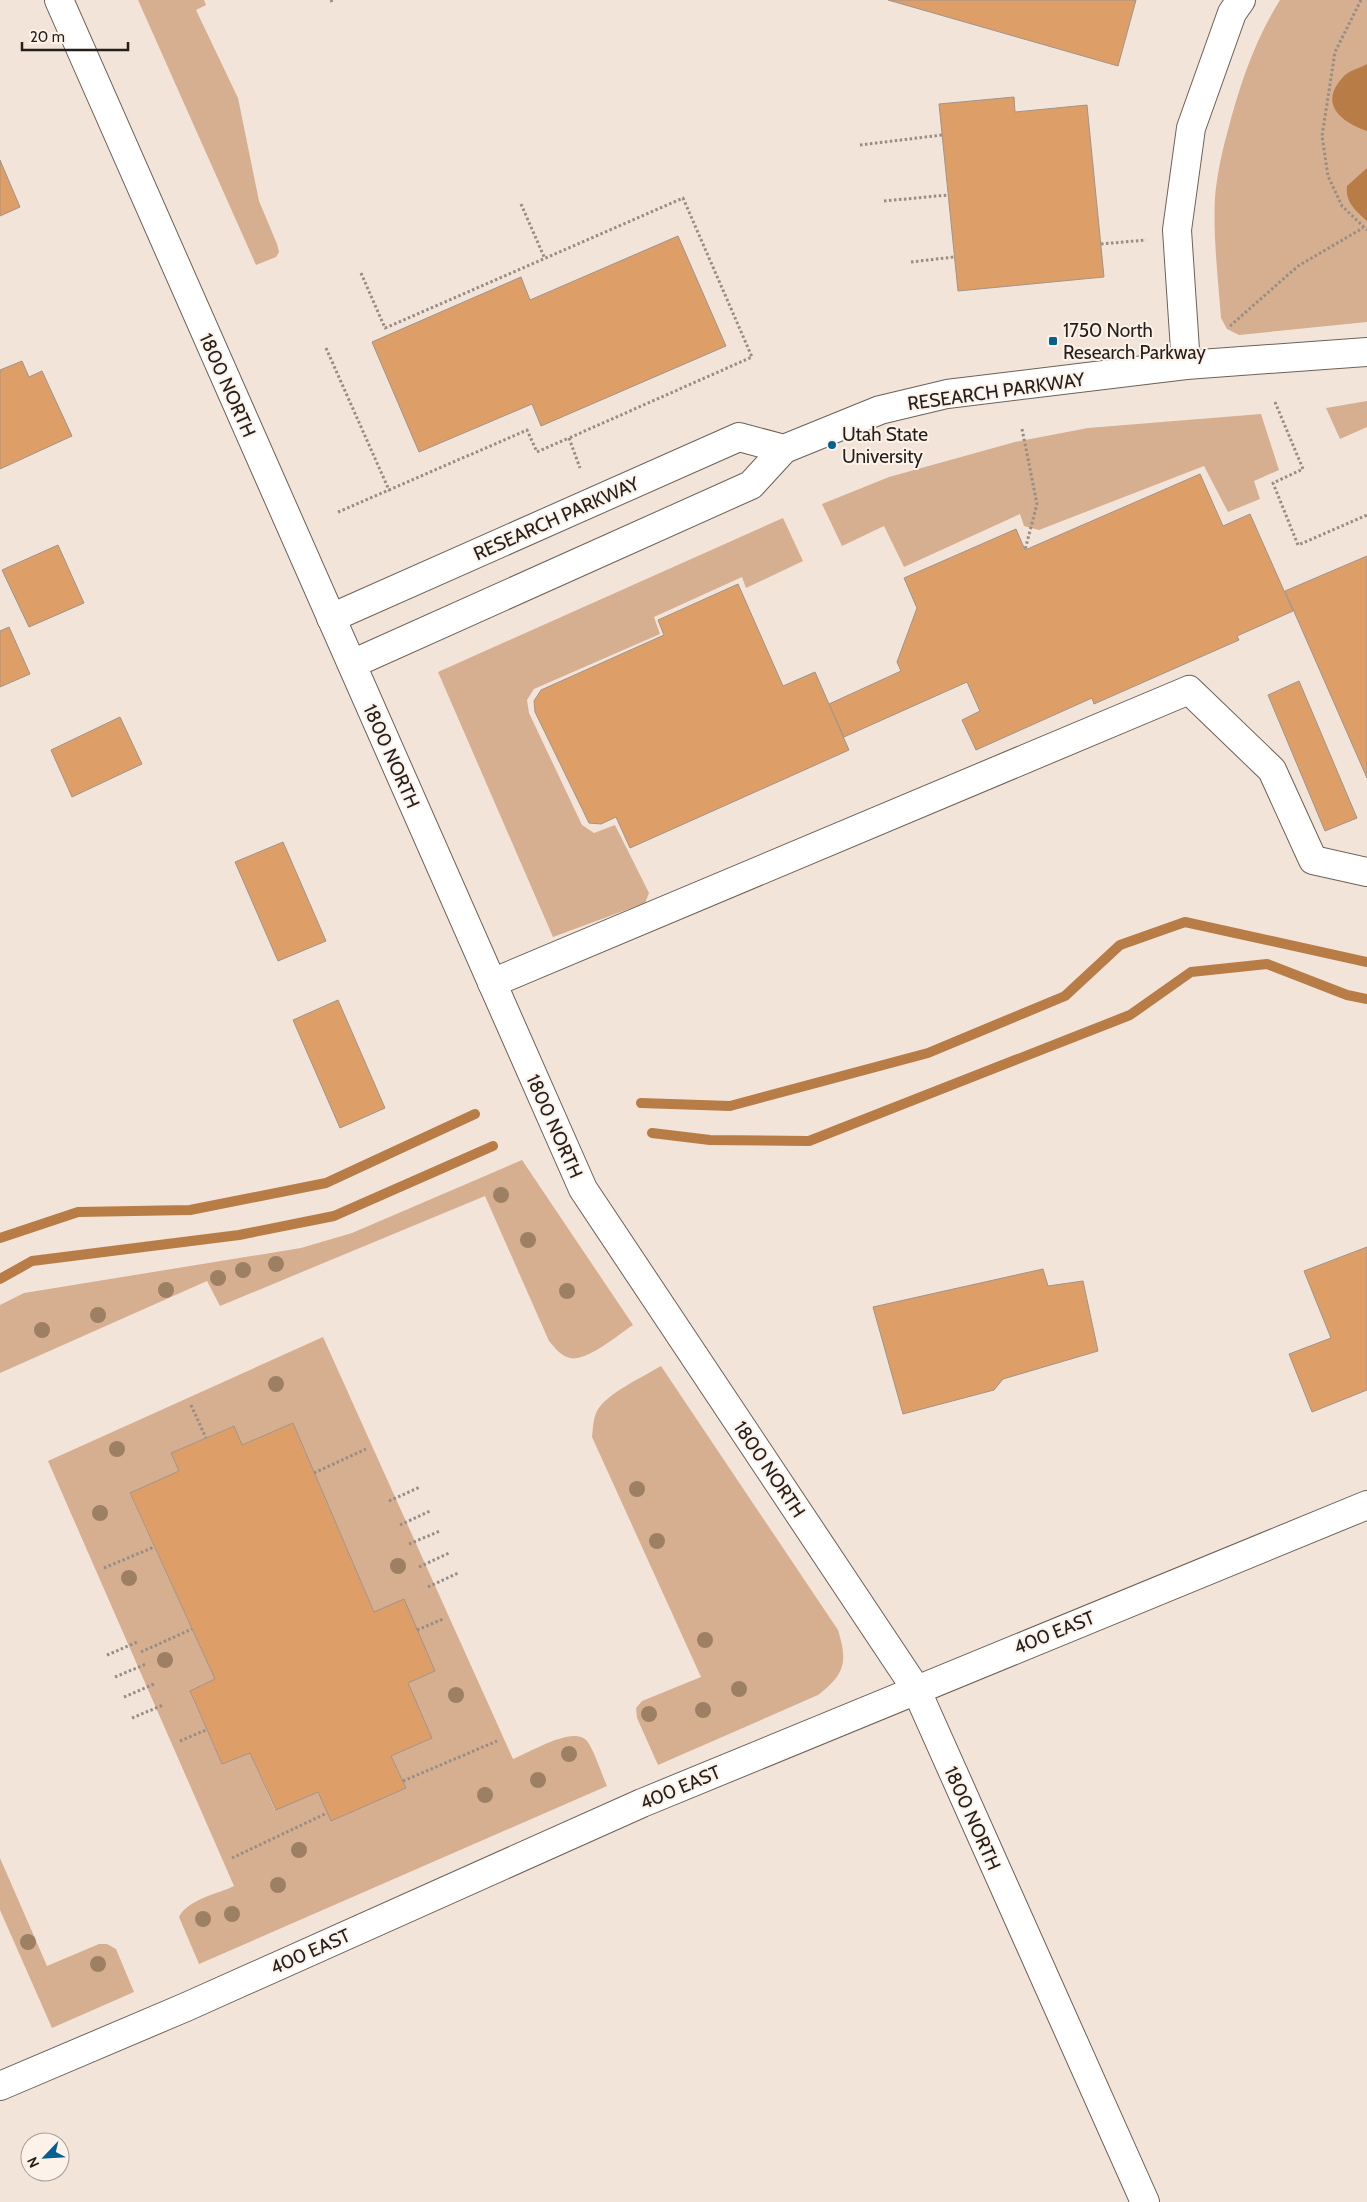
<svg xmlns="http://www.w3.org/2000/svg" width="1367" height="2202" font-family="Cabin,sans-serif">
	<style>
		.green { fill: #d6af90; fill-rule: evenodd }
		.water { fill: #b87c46 }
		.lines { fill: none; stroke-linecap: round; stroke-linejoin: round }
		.stream { stroke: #b87c46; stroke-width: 10 }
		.building { fill: #dd9e68; stroke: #a1948a }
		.minor-casing { stroke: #6d6157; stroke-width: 30 }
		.path { stroke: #978d85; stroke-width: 3; stroke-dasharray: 2.5 2.5; stroke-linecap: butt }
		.minor { stroke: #fff; stroke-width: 28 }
		.tree { fill: #9d8063 }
		.poi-dot { fill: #046091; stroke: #fdf2e9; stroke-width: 2 }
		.labels { text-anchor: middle; stroke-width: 4; stroke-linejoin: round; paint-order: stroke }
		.poi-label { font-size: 19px; fill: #241f1b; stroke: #fdf2e9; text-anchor: start }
		.street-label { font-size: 19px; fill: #241f1b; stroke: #fdf2e9 }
	</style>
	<rect width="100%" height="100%" fill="#f2e4d9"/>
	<g class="green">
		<path d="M 138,0 L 204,0 L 206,5 L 196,10 L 238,98 L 259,201 L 277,244 L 279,252 L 276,257 L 256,265 Z"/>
		<path d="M 1280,0 L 1367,0 L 1367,322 L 1239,335 L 1227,329 L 1221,318 C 1218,278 1213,237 1215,197 C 1217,175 1222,151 1228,130 C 1240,84 1255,40 1280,0 Z"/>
		<path d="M 1367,401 L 1367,427 L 1340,439 L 1326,408 Z"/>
		<path d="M 1261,414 L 1279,470 L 1254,481 L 1260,499 L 1228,512 L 1204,466 L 1039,530 L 1024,526 L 1020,514 L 904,567 L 884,526 L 842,546 L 822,504 L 889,477 L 1015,442 L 1088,428 Z"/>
		<path d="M 783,518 L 803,561 L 746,588 L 742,577 L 654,617 L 660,634 L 534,689 L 527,700 L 529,713 L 582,825 L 594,833 L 615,825 L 649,893 L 645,903 L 553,937 L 438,672 Z"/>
		<path d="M 522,1160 L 633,1325 C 619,1334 587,1362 570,1358 C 561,1356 555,1348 549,1341 L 485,1196 L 220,1306 L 207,1281 L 0,1373 L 0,1305 L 24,1293 L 301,1248 L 352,1233 Z"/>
		<path d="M 323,1337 L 513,1759 C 529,1753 572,1726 586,1740 C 593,1747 602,1775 607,1786 L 199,1964 L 179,1917 C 188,1899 218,1894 234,1886 L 48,1461 ZM 293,1423 L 374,1612 L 435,1671 L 408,1683 L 432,1738 L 391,1756 L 406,1788 L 331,1821 L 318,1792 L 275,1810 L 250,1753 L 222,1764 L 190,1692 L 215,1679 L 130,1494 L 179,1471 L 171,1453 L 233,1426 L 242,1445 Z"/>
		<path d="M 661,1366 L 838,1630 C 848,1662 845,1674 818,1695 L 658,1765 L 637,1718 L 636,1708 L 642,1701 L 701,1677 L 592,1437 C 593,1429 593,1419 597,1411 C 607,1393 643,1377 661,1366 Z"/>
		<path d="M 0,1858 L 47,1966 L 99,1944 L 107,1944 L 116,1949 L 134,1992 L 52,2028 L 0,1910 Z"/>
	</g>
	<g class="water">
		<path d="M 1367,64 L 1367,131 C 1341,122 1318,104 1343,77 C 1348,71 1360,68 1367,64 Z"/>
		<path d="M 1367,168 L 1367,221 C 1356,211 1345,202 1347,186 Z"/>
	</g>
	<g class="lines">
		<g class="stream">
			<path d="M 641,1103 L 730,1106 L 928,1053 L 1065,996 L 1120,945 L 1185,922 L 1367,962"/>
			<path d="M 652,1133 L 710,1140 L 809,1141 L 1130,1015 L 1191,972 L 1267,964 L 1347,995 L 1367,999"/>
			<path d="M 0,1238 L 78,1212 L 190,1210 L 326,1183 L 475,1114"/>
			<path d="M 0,1279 L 32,1261 L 239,1235 L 334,1216 L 493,1146"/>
		</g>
	</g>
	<g class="building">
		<path d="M 888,0 L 1136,0 L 1118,66 Z"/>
		<path d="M 1014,97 L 1015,112 L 1087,105 L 1104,277 L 958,291 L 939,104 Z"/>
		<path d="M 0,160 L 20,207 L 0,216 Z"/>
		<path d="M 678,236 L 726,346 L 541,426 L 532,404 L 419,452 L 372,342 L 521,277 L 530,300 Z"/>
		<path d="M 22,361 L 29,377 L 42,371 L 72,436 L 0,469 L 0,370 Z"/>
		<path d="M 1200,474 L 1223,526 L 1250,514 L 1293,611 L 1237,636 L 1239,640 L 1094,704 L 1092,698 L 976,750 L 962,720 L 980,711 L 967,682 L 844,737 L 829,704 L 901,671 L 897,662 L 917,608 L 904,578 L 1016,529 L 1025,550 Z"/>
		<path d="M 58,545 L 84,603 L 29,627 L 2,570 Z"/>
		<path d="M 1367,556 L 1367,778 L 1285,591 Z"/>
		<path d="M 738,584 L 783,686 L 815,672 L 849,750 L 630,848 L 616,817 L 601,824 L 589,823 L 535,712 L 534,701 L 541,690 L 664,635 L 658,620 Z"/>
		<path d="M 9,627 L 30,674 L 0,687 L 0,631 Z"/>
		<path d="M 1299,681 L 1357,818 L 1325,831 L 1268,695 Z"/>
		<path d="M 120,717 L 142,764 L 72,797 L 51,750 Z"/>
		<path d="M 283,842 L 326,941 L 278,961 L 235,862 Z"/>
		<path d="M 338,1000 L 385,1108 L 340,1128 L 293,1020 Z"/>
		<path d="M 1367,1247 L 1367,1390 L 1312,1412 L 1289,1354 L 1331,1338 L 1304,1271 Z"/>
		<path d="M 1043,1269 L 1048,1286 L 1083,1281 L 1098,1351 L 1003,1379 L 994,1390 L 903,1414 L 873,1307 Z"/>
		<path d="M 293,1423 L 374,1612 L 404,1599 L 435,1671 L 408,1683 L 432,1738 L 391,1756 L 406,1788 L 331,1821 L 318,1792 L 276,1810 L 250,1753 L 222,1764 L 190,1691 L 215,1679 L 130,1493 L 179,1471 L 171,1453 L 234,1426 L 242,1445 Z"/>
	</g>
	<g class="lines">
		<defs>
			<g id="minor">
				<path d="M 59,0 L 583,1189 L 916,1689 L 1145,2202"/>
				<path d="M 1186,365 L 1177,230 L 1191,128 L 1232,13 L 1241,0"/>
				<path d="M 331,618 L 739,437 L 784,449"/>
				<path d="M 352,664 L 751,485 L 784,449 L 880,410 L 947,394 L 1186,365 L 1367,352"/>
				<path d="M 492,983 L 1189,690 L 1272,770 L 1313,860 L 1367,872"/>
				<path d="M 0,2086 L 186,2007 L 642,1803 L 1367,1505"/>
			</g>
		</defs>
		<use href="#minor" class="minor-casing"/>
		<g class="path">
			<path d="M 331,0 L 332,2"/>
			<path d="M 1361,0 L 1335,52 L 1322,136 L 1328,176 L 1342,206 L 1367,230"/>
			<path d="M 860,145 L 942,135"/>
			<path d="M 884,201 L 948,195"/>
			<path d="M 521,204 L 545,259"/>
			<path d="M 1101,244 L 1146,240"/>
			<path d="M 911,262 L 954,257"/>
			<path d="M 361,273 L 385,328 L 683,198 L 752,357 L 569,438"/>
			<path d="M 1230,326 L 1298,266 L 1363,228"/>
			<path d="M 326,348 L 389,490 L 527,430 L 537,452 L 569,438 L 580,468"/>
			<path d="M 1275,402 L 1303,469 L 1273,483 L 1298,545 L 1367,515"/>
			<path d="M 1022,429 L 1037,504 L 1025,550"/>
			<path d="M 338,512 L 389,490"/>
			<path d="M 191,1405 L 206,1438"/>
			<path d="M 314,1473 L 366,1449"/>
			<path d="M 389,1501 L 420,1487"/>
			<path d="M 400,1525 L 430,1511"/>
			<path d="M 409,1544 L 440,1531"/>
			<path d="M 419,1567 L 449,1553"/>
			<path d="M 104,1568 L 154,1547"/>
			<path d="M 428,1587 L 458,1573"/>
			<path d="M 417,1630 L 443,1619"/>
			<path d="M 141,1652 L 192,1629"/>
			<path d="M 107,1655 L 137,1642"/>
			<path d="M 115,1677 L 146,1664"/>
			<path d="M 124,1697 L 154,1684"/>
			<path d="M 132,1718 L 163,1705"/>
			<path d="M 180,1741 L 206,1730"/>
			<path d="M 403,1781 L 497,1741"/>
			<path d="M 232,1858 L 327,1813"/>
		</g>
		<use href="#minor" class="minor"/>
	</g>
	<g class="tree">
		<circle cx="501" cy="1195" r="8"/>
		<circle cx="528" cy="1240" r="8"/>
		<circle cx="276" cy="1264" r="8"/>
		<circle cx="243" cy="1270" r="8"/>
		<circle cx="218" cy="1278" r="8"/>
		<circle cx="166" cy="1290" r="8"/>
		<circle cx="567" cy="1291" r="8"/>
		<circle cx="98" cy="1315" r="8"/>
		<circle cx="42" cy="1330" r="8"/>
		<circle cx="276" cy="1384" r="8"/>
		<circle cx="117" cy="1449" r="8"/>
		<circle cx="637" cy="1489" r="8"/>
		<circle cx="100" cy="1513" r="8"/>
		<circle cx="657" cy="1541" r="8"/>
		<circle cx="398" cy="1566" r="8"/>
		<circle cx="129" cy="1578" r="8"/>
		<circle cx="705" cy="1640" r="8"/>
		<circle cx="165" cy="1660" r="8"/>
		<circle cx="739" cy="1689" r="8"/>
		<circle cx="456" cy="1695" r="8"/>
		<circle cx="703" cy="1710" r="8"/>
		<circle cx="649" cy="1714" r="8"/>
		<circle cx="569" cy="1754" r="8"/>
		<circle cx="538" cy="1780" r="8"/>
		<circle cx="485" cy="1795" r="8"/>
		<circle cx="299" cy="1850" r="8"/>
		<circle cx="278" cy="1885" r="8"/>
		<circle cx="232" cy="1914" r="8"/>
		<circle cx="203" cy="1919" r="8"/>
		<circle cx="28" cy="1942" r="8"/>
		<circle cx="98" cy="1964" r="8"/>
	</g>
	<g class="poi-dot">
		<rect x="1048" y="336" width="10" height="10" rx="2.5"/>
		<circle cx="832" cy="445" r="5"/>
	</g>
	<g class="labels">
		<g class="poi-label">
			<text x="1063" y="337">1750 North<tspan x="1063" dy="22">Research Parkway</tspan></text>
			<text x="842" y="441">Utah State<tspan x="842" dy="22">University</tspan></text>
		</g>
		<g class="street-label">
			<text transform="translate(228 385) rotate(66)" y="7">1800 NORTH</text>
			<text transform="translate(996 391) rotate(-8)" y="7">RESEARCH PARKWAY</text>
			<text transform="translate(556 518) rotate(-24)" y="7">RESEARCH PARKWAY</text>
			<text transform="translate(392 756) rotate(66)" y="7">1800 NORTH</text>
			<text transform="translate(555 1126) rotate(66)" y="7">1800 NORTH</text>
			<text transform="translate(770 1469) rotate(56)" y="7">1800 NORTH</text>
			<text transform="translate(1054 1632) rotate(-22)" y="7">400 EAST</text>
			<text transform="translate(680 1787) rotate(-23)" y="7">400 EAST</text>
			<text transform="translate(973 1818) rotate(66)" y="7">1800 NORTH</text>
			<text transform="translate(310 1951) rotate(-24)" y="7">400 EAST</text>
		</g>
	</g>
	<g transform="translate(45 2157) rotate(245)"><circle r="24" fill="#fdf2e9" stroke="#a69e97"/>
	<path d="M0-4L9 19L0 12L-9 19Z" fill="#046091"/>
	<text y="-8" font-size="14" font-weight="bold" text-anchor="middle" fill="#241f1b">N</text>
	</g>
	<path d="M22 42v8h106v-8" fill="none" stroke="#241f1b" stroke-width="2.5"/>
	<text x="30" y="42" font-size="15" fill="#241f1b" stroke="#fdf2e9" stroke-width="4" paint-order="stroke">20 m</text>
</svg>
